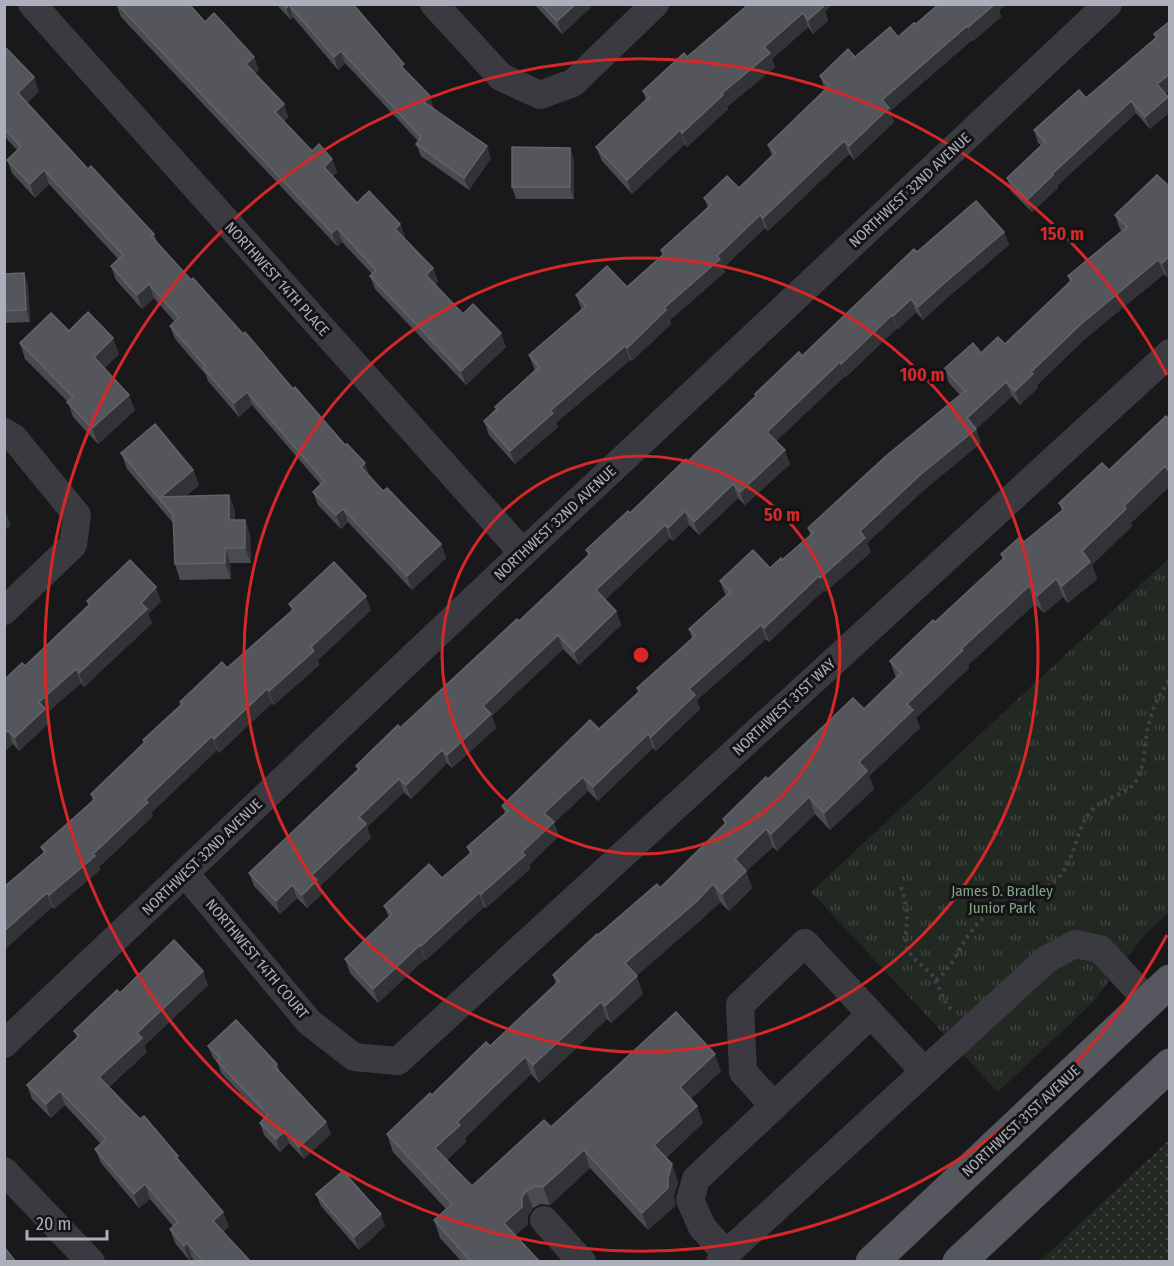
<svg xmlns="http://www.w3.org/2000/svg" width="1174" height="1266" font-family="'Fira Sans Condensed',sans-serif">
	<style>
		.grass { fill: url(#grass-dots) }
		.park { fill: url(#park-tufts) }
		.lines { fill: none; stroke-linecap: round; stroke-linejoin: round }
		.path { stroke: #404147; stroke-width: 4; stroke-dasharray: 3 4.5; stroke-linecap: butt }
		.minor { stroke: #3a3a40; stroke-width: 28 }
		.major { stroke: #56575f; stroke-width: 33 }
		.wall { fill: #4a4b50 }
		.shaded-wall { fill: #323336 }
		.building { fill: #55565b; stroke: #62646a; stroke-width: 1.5 }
		.ring { fill: none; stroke: #d62828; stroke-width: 3 }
		.labels { text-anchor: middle; stroke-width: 6; stroke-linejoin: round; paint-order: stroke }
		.street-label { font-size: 15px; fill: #abafba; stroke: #141416 }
		.park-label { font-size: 15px; fill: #83a487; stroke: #141416 }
		.centre { fill: #d62828; stroke: #141416; stroke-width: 3 }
		.ring-label { font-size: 18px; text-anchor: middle; font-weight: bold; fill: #d62828; stroke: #141416; stroke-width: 6; stroke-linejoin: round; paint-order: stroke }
	</style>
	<defs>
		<pattern id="grass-dots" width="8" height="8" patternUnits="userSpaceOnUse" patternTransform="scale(1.5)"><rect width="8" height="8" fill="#212922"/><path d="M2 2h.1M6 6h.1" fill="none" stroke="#3f4640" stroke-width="1.8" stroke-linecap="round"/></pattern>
		<pattern id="park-tufts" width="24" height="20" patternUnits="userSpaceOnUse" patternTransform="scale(1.5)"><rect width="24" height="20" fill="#212922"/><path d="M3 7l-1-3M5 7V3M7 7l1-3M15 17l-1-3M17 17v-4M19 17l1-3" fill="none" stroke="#3f4640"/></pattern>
	</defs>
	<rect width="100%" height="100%" fill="#19191b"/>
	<path class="grass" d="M 1169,1140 L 1169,1261 L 1040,1261 Z"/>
	<path class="park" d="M 1169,558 L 1169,912 L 1143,937 L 1093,1002 L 998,1092 L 811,892 Z"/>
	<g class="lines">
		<g class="path">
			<path d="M 901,887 C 904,897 907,908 907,919 C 907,928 904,938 907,947 C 912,962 927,966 934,978 C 941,989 942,1001 952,1010"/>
			<path d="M 936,980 C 955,966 961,940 979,922 C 1000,901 1033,900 1055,881 C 1078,860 1074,828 1093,809 C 1107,795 1128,797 1138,778 C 1144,765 1144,753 1146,739 C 1149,716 1156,698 1170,680"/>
		</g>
		<g class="minor">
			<path d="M 32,4 L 523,553"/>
			<path d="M 434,4 L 501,77 L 540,95 L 573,83 L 655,4"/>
			<path d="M 4,432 L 14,438 L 77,515 L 73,545 L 4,611"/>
			<path d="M 185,873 L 309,1022 L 354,1057 L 398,1061 L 1170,353"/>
			<path d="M 871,1014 L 774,1106 L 743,1072 L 740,1005 L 805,943 L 924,1071"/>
			<path d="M 4,1044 L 509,566 L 1108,4"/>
			<path d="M 4,1171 L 91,1262"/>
			<path d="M 544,1220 L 582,1262"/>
			<path d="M 726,1254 L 702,1227 L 690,1200 L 696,1179 L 774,1106"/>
			<path d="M 720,1262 L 726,1254 L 1047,959 L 1075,944 L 1100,949 L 1148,1001"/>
		</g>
		<g class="major">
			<path d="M 872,1262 L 1170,981"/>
			<path d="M 959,1262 L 1170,1065"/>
		</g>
	</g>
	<g class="wall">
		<path d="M 116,4 L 205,22 L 254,57 L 259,70 L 255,73 L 284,104 L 288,117 L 284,121 L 312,151 L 332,159 L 337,172 L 332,177 L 357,203 L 400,224 L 405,237 L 404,238 L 433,268 L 438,281 L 435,284 L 463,314 L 506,347 L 466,385 L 375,289 L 370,276 L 372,274 L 342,242 L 337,246 L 121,17 Z"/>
		<path d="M 276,4 L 353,4 L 406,71 L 434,109 L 491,158 L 469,190 L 421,156 L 416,144 L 418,141 L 345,63 L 338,70 L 293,17 L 291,20 Z"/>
		<path d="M 534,4 L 590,4 L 591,7 L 562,34 Z"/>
		<path d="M 749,4 L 832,4 L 825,11 L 828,21 L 813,34 L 808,27 L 772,59 L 775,67 L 727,107 L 728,109 L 687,147 L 685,144 L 632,194 L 602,161 L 596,147 L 646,100 L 643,91 L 687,57 Z"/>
		<path d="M 999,11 L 1001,17 L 973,41 L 972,40 L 890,111 L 894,122 L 854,160 L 849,154 L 768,231 L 765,228 L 723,268 L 725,272 L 670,320 L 671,324 L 632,361 L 630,360 L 556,423 L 558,427 L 515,464 L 489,435 L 484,421 L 496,409 L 495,407 L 535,371 L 529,355 L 582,310 L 576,295 L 627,287 L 663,255 L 661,250 L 708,208 L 704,198 L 739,188 L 772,156 L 768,145 L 825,90 L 820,76 L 855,57 L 898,37 L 916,24 Z"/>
		<path d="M 1170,21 L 1170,90 L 1165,94 L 1168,97 L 1170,101 L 1170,112 L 1150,129 L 1136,113 L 1057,186 L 1058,188 L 1032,212 L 1011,191 L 1007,178 L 1041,145 L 1038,143 L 1034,130 L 1086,98 L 1156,38 L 1154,34 Z"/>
		<path d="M 4,46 L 39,91 L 27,103 L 88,169 L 154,234 L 157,243 L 293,389 L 383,491 L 441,544 L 446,558 L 412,590 L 348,522 L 341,529 L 318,505 L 313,492 L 321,485 L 252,405 L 239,417 L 208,381 L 206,375 L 175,339 L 170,326 L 174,321 L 154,298 L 142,309 L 116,280 L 111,266 L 118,259 L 49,184 L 35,198 L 12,173 L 7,160 L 17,150 L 4,136 Z"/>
		<path d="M 570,148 L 574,160 L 574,199 L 516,199 L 512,187 Z"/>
		<path d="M 1170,187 L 1170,275 L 1167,277 L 1164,274 L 1086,338 L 1037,385 L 1038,388 L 1020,405 L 1012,396 L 976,429 L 981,443 L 925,489 L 867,543 L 871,552 L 825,592 L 824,590 L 769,642 L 766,639 L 697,700 L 700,709 L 656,751 L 653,748 L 598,801 L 588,791 L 554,823 L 559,836 L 529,865 L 530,869 L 486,908 L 484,907 L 426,960 L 425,959 L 378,1003 L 350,973 L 345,959 L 389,918 L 384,906 L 442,878 L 470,854 L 467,847 L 505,813 L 502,806 L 599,729 L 638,692 L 637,688 L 692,638 L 689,629 L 726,596 L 720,581 L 770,568 L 782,560 L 810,535 L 808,528 L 960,395 L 949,383 L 944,369 L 981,353 L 1005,344 L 1070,282 L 1068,276 L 1122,231 L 1120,229 L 1115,215 Z"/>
		<path d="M 1004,232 L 1009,245 L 947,298 L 923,320 L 916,312 L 898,329 L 897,328 L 846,377 L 845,376 L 776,441 L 790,464 L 745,505 L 738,498 L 699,535 L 689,525 L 673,541 L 670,538 L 605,600 L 616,611 L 621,625 L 579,665 L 563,649 L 492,716 L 496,728 L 452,768 L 447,763 L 411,799 L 404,792 L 367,827 L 371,838 L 319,887 L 322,894 L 307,908 L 297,898 L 280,914 L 254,886 L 249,873 L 358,770 L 356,766 L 400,728 L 519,621 L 588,555 L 586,550 L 630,513 L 688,461 L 755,397 L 755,394 L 802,356 L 917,252 Z"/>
		<path d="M 24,273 L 28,286 L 30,322 L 4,323 L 4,274 Z"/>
		<path d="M 69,331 L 119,354 L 104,368 L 135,410 L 98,444 L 73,417 L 68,402 L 25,359 L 20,343 Z"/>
		<path d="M 1170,420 L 1170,486 L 1131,523 L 1132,526 L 1092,565 L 1097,579 L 1068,603 L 1063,597 L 1044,613 L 1035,604 L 968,665 L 969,668 L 916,718 L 920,728 L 869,776 L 874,789 L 830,830 L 815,814 L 777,851 L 773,847 L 746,871 L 752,888 L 729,911 L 720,902 L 702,919 L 636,976 L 643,994 L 611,1023 L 607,1019 L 539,1083 L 531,1074 L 465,1138 L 466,1142 L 447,1160 L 472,1186 L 551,1127 L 721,1071 L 691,1099 L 703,1123 L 666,1158 L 672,1164 L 678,1182 L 674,1195 L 675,1206 L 648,1230 L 590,1168 L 550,1205 L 541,1204 L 533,1208 L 528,1216 L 528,1224 L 516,1235 L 540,1262 L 462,1262 L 440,1238 L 434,1220 L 446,1209 L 393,1152 L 387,1134 L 490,1046 L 556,984 L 553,975 L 598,935 L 660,888 L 725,825 L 723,819 L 768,779 L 864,709 L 896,678 L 890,661 L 935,622 L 1003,559 L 1001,554 L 1024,542 L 1062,511 L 1059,503 L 1109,470 Z"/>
		<path d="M 121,453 L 193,470 L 199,485 L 186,496 L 229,495 L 235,511 L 235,520 L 245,520 L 250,535 L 251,563 L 230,563 L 231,579 L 180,580 L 175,564 L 174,524 L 127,469 Z"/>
		<path d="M 87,601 L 161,601 L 148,614 L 152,623 L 84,687 L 81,683 L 47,713 L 50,722 L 19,751 L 13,744 L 4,752 L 4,680 L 25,666 L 89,606 Z"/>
		<path d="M 289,604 L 371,610 L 318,660 L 319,665 L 274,705 L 272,703 L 219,753 L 217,750 L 151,813 L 153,816 L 99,867 L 100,870 L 54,909 L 52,907 L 4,950 L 4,887 L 44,854 L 41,847 L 93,801 L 91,794 L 144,743 L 143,740 L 181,705 L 180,702 L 227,668 L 292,611 Z"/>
		<path d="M 208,985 L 144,1046 L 147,1052 L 109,1087 L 180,1162 L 229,1226 L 223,1232 L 251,1262 L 196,1262 L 192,1258 L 189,1260 L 175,1243 L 170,1229 L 173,1226 L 150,1199 L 139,1208 L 101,1163 L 95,1149 L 101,1144 L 65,1105 L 51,1118 L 32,1099 L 27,1085 L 77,1037 L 74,1031 L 120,993 Z"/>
		<path d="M 208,1046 L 277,1064 L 280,1072 L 326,1122 L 331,1134 L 304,1159 L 289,1143 L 280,1152 L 264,1135 L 260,1123 L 264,1118 L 221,1073 L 218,1063 L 213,1058 Z"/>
		<path d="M 316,1194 L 385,1226 L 359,1250 L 321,1206 Z"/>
	</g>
	<g class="shaded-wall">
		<path d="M 576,4 L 590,4 L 591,7 L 562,34 L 557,21 Z"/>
		<path d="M 819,4 L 832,4 L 825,11 L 828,21 L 813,34 L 808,20 Z"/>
		<path d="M 995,4 L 1007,4 L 999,11 L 1001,17 L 973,41 L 968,27 Z"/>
		<path d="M 289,5 L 293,17 L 291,20 L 286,8 Z"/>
		<path d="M 803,13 L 808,27 L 772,59 L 775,67 L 727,107 L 728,109 L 687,147 L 682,133 L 721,94 L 764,47 Z"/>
		<path d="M 967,26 L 972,40 L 890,111 L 894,122 L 854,160 L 849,146 L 882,100 Z"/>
		<path d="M 341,51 L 345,63 L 338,70 L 334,57 Z"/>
		<path d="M 254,57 L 259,70 L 251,77 L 246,64 Z"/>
		<path d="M 1170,74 L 1170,90 L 1162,97 L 1157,84 Z"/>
		<path d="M 34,77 L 39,91 L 23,107 L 18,93 Z"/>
		<path d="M 430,96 L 434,109 L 424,102 Z"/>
		<path d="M 1168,97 L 1170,101 L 1170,112 L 1150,129 L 1145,117 Z"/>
		<path d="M 1131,101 L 1136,113 L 1057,186 L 1058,188 L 1032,212 L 1027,200 L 1052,174 Z"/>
		<path d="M 284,104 L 288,117 L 280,125 L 275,112 Z"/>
		<path d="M 680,130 L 685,144 L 632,194 L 627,180 Z"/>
		<path d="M 844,141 L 849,154 L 768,231 L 763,218 Z"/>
		<path d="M 487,146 L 491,158 L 469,190 L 464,178 Z"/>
		<path d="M 570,148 L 574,160 L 574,199 L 570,187 Z"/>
		<path d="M 332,159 L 337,172 L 328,180 L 324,167 Z"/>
		<path d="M 44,170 L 49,184 L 35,198 L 30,184 Z"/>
		<path d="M 760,215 L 765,228 L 723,268 L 725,272 L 670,320 L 671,324 L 632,361 L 627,348 L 664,308 Z"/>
		<path d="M 400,224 L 405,237 L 400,242 L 395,229 Z"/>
		<path d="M 337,228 L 342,242 L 337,246 L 332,233 Z"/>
		<path d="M 1004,232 L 1009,245 L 947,298 L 923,320 L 918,307 L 942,285 Z"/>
		<path d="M 1170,256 L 1170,275 L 1167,277 L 1162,263 Z"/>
		<path d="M 1158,260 L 1164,274 L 1086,338 L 1037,385 L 1038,388 L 1020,405 L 1015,391 L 1031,372 L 1081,324 Z"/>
		<path d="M 433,268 L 438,281 L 431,288 L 426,275 Z"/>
		<path d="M 24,273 L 28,286 L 30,322 L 26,310 Z"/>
		<path d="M 149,284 L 154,298 L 142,309 L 137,295 Z"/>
		<path d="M 911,299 L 916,312 L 898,329 L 893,316 Z"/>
		<path d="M 892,315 L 897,328 L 846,377 L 841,364 Z"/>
		<path d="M 501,333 L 506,347 L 466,385 L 461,371 Z"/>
		<path d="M 113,338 L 119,354 L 100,373 L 94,357 Z"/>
		<path d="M 625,346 L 630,360 L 556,423 L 558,427 L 515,464 L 510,451 L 550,411 Z"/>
		<path d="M 840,362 L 845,376 L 772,445 L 767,432 Z"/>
		<path d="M 1006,382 L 1012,396 L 976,429 L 981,443 L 925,489 L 867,543 L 871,552 L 825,592 L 820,578 L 860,531 L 967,418 Z"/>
		<path d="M 247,392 L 252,405 L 239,417 L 234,403 Z"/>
		<path d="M 129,395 L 135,410 L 98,444 L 92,428 Z"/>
		<path d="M 785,450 L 790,464 L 745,505 L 740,492 Z"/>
		<path d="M 365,463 L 370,477 L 361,467 Z"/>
		<path d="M 1165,466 L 1170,478 L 1170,486 L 1131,523 L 1132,526 L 1092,565 L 1097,579 L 1068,603 L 1062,586 L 1082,551 L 1124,506 Z"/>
		<path d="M 193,470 L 199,485 L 169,510 L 161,497 Z"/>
		<path d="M 733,484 L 738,498 L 699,535 L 694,522 Z"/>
		<path d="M 229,495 L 235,511 L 235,536 L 229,520 Z"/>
		<path d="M 343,509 L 348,522 L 341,529 L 336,515 Z"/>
		<path d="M 685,511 L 689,525 L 673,541 L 668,528 Z"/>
		<path d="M 6,513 L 11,525 L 4,531 L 4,515 Z"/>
		<path d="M 245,520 L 250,535 L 251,563 L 245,548 Z"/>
		<path d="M 665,525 L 670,538 L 601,604 L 596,590 Z"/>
		<path d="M 441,544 L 446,558 L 412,590 L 407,576 Z"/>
		<path d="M 225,548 L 230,563 L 231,579 L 225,563 Z"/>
		<path d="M 819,576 L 824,590 L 769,642 L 764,628 Z"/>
		<path d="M 1056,579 L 1063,597 L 1044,613 L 1037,596 Z"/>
		<path d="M 1029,586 L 1035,604 L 968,665 L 969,668 L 916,718 L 920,728 L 869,776 L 874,789 L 830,830 L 824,813 L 859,762 L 907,704 L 961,649 Z"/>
		<path d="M 156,587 L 161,601 L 148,614 L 152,623 L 84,687 L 79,673 L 141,603 Z"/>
		<path d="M 366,596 L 371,610 L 318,660 L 319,665 L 274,705 L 269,691 L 311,647 Z"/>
		<path d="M 616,611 L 621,625 L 579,665 L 574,652 Z"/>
		<path d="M 761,625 L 766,639 L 697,700 L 700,709 L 656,751 L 651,737 L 689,689 Z"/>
		<path d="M 558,635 L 563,649 L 492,716 L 496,728 L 452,768 L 447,755 L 483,706 Z"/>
		<path d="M 76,669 L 81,683 L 47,713 L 50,722 L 19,751 L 15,737 L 39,702 Z"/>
		<path d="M 267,689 L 272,703 L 219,753 L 214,739 Z"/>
		<path d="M 8,731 L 13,744 L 4,752 L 4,734 Z"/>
		<path d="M 648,734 L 653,748 L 598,801 L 593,787 Z"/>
		<path d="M 212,736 L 217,750 L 151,813 L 153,816 L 99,867 L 100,870 L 54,909 L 49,895 L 93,854 L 145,800 Z"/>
		<path d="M 442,750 L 447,763 L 411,799 L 406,785 Z"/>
		<path d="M 583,777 L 588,791 L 554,823 L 559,836 L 529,865 L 530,869 L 486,908 L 481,894 L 522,852 L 544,813 Z"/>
		<path d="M 399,779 L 404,792 L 367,827 L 371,838 L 319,887 L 322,894 L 307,908 L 302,895 L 312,875 L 359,817 Z"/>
		<path d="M 809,797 L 815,814 L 777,851 L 771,834 Z"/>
		<path d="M 766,829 L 773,847 L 746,871 L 752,888 L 729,911 L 722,894 L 735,859 Z"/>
		<path d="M 713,884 L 720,902 L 702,919 L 631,981 L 625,963 Z"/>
		<path d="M 292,885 L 297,898 L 280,914 L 276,901 Z"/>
		<path d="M 47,893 L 52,907 L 4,950 L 4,931 Z"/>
		<path d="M 479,893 L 484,907 L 426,960 L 421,946 Z"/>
		<path d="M 420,945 L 425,959 L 378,1003 L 373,989 Z"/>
		<path d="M 203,971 L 208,985 L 144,1046 L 147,1052 L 104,1091 L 99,1077 L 137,1033 Z"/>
		<path d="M 637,976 L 643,994 L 611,1023 L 605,1006 Z"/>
		<path d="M 601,1002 L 607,1019 L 539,1083 L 533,1065 Z"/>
		<path d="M 715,1054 L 721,1071 L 686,1104 L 680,1087 Z"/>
		<path d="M 525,1057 L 531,1074 L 465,1138 L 466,1142 L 442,1165 L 435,1148 L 457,1122 Z"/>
		<path d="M 60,1091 L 65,1105 L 51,1118 L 46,1104 Z"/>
		<path d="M 697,1106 L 703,1123 L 661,1162 L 654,1145 Z"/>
		<path d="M 326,1122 L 331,1134 L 304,1159 L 299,1147 Z"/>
		<path d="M 285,1131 L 289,1143 L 280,1152 L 276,1139 Z"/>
		<path d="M 584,1150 L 590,1168 L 550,1205 L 543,1187 Z"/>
		<path d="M 672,1164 L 678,1182 L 674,1195 L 675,1206 L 648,1230 L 642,1213 L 668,1178 Z"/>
		<path d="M 145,1184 L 150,1199 L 139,1208 L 134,1194 Z"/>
		<path d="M 526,1191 L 533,1208 L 528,1216 L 528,1224 L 511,1240 L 504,1223 Z"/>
		<path d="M 223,1212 L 229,1226 L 218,1235 L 213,1221 Z"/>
		<path d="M 381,1214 L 385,1226 L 359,1250 L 354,1237 Z"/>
		<path d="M 187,1243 L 192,1258 L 189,1260 L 184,1246 Z"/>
	</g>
	<g class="building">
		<path d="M 117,4 L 189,4 L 205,22 L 214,13 L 254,57 L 246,64 L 284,104 L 275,112 L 312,151 L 319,144 L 332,159 L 324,167 L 357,203 L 369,191 L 400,224 L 395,229 L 433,268 L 426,275 L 463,314 L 473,304 L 501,333 L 461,371 L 370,276 L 376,270 L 337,228 L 332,233 Z"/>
		<path d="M 283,4 L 353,4 L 404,64 L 401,66 L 430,96 L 424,102 L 487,146 L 464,178 L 416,144 L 421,137 L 355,66 L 341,51 L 334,57 L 289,5 L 286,8 Z"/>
		<path d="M 541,4 L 576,4 L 557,21 Z"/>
		<path d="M 749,4 L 822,4 L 823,7 L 808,20 L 803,13 L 764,47 L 770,53 L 721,94 L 723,95 L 682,133 L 680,130 L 627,180 L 596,147 L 649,97 L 643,91 L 684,53 L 687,57 Z"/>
		<path d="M 939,4 L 995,4 L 968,27 L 967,26 L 882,100 L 889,108 L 849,146 L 844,141 L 763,218 L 760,215 L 717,256 L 720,259 L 664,308 L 666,310 L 627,348 L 625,346 L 550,411 L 553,413 L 510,451 L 484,421 L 497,409 L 495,407 L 539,367 L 529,355 L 586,306 L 576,295 L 607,266 L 627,287 L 664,254 L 661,250 L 711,205 L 704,198 L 727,176 L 739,188 L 775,153 L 768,145 L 829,86 L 820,76 L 848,49 L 855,57 L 890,27 L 898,37 L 914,23 L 916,24 Z"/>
		<path d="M 1170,21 L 1170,74 L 1157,84 L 1168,97 L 1145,117 L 1131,101 L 1052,174 L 1053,175 L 1027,200 L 1007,178 L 1045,142 L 1034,130 L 1079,90 L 1086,98 L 1157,37 L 1154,34 Z"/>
		<path d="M 4,46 L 34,77 L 18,93 L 88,169 L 91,166 L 154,234 L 151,236 L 191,280 L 193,278 L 243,334 L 245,332 L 293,389 L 295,387 L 345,445 L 347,444 L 365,463 L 361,467 L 383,491 L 387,488 L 441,544 L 407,576 L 343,509 L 336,515 L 313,492 L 324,481 L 247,392 L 234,403 L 203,368 L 205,366 L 170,326 L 179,318 L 149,284 L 137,295 L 111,266 L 123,255 L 44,170 L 30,184 L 7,160 L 21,147 L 4,128 Z"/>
		<path d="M 512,147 L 570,148 L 570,187 L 512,187 Z"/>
		<path d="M 1157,175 L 1170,187 L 1170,256 L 1162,263 L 1158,260 L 1081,324 L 1031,372 L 1033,374 L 1015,391 L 1006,382 L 967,418 L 976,429 L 920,475 L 860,531 L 865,538 L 820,578 L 819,576 L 764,628 L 761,625 L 689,689 L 695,695 L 651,737 L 648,734 L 593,787 L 583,777 L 544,813 L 554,822 L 522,852 L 525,855 L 481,894 L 479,893 L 421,946 L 420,945 L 373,989 L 345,959 L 392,914 L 384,906 L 429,864 L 442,878 L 472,852 L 467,847 L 508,811 L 502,806 L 590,720 L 599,729 L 640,691 L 637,688 L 695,636 L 689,629 L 730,592 L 720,581 L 753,550 L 770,568 L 781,558 L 782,560 L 813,533 L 808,528 L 886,456 L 965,391 L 944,369 L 973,343 L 981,353 L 998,337 L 1005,344 L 1072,280 L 1068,276 L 1127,227 L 1115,215 Z"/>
		<path d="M 976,201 L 1004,232 L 942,285 L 918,307 L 911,299 L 893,316 L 892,315 L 841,364 L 840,362 L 767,432 L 785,450 L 740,492 L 733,484 L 694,522 L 685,511 L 668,528 L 665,525 L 596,590 L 616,611 L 574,652 L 558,635 L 483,706 L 491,714 L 447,755 L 442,750 L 406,785 L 399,779 L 359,817 L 366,824 L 312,875 L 317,880 L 302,895 L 292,885 L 276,901 L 249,873 L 359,769 L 356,766 L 398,725 L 400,728 L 517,619 L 519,621 L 590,554 L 586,550 L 628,511 L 630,513 L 686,459 L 688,461 L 756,396 L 755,394 L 799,352 L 802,356 L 914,249 L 917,252 Z"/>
		<path d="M 24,273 L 26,310 L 4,311 L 4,274 Z"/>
		<path d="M 88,312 L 113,338 L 94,357 L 129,395 L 92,428 L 67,402 L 73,397 L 20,343 L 51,313 L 69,331 Z"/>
		<path d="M 1166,416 L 1170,420 L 1170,470 L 1169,471 L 1165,466 L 1124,506 L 1126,509 L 1082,551 L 1090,562 L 1062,586 L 1056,579 L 1037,596 L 1029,586 L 961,649 L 963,650 L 907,704 L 913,710 L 859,762 L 867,771 L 824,813 L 809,797 L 771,834 L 766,829 L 735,859 L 746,871 L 722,894 L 713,884 L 696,902 L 625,963 L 637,976 L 605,1006 L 601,1002 L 533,1065 L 525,1057 L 457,1122 L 460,1125 L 435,1148 L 472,1186 L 544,1120 L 551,1127 L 676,1012 L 715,1054 L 680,1087 L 697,1106 L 654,1145 L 672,1164 L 668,1178 L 668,1188 L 642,1213 L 584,1150 L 543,1187 L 535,1186 L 526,1191 L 522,1198 L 522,1207 L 504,1223 L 540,1262 L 471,1262 L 434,1220 L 452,1204 L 387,1134 L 430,1093 L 432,1095 L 486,1042 L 490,1046 L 559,981 L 553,975 L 597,934 L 598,935 L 657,884 L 660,888 L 726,823 L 723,819 L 766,777 L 768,779 L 853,698 L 864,709 L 901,673 L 890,661 L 933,620 L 935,622 L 1004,558 L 1001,554 L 1020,537 L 1024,542 L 1064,509 L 1059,503 L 1102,463 L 1109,470 Z"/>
		<path d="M 155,424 L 193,470 L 161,497 L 229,495 L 229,520 L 245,520 L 245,548 L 225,548 L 225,563 L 175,564 L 173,515 L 121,453 Z"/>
		<path d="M 130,560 L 156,587 L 141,603 L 147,609 L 79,673 L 76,669 L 39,702 L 45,709 L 15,737 L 8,731 L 4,734 L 4,680 L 22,663 L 25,666 L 90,604 L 87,601 Z"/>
		<path d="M 334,562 L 366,596 L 311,647 L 314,651 L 269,691 L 267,689 L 214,739 L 212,736 L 145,800 L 148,802 L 93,854 L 95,856 L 49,895 L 47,893 L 4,931 L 4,887 L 45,852 L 41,847 L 95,799 L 91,794 L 145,742 L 143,740 L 182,704 L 180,702 L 222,662 L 227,668 L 294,609 L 289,604 Z"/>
		<path d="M 174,940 L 203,971 L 137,1033 L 142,1038 L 99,1077 L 140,1119 L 144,1116 L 178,1156 L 176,1157 L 223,1212 L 213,1221 L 251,1262 L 204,1262 L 187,1243 L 184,1246 L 170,1229 L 178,1222 L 145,1184 L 134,1194 L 95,1149 L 106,1139 L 60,1091 L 46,1104 L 27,1085 L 79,1036 L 74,1031 L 117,990 L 120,993 Z"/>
		<path d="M 236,1020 L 277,1064 L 274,1066 L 326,1122 L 299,1147 L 285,1131 L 276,1139 L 260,1123 L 268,1115 L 217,1061 L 220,1058 L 208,1046 Z"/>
		<path d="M 343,1171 L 381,1214 L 354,1237 L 316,1194 Z"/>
		<path d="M 4,1247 L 16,1262 L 4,1262 Z"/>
	</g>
	<g class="ring">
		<circle cx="641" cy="655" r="199"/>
		<circle cx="641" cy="655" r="397"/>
		<path d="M1167 935A596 596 0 1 1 1167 375"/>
	</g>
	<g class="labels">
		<g class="street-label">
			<text transform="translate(910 190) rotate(-43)" y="5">NORTHWEST 32ND AVENUE</text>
			<text transform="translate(277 279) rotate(48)" y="5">NORTHWEST 14TH PLACE</text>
			<text transform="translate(555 523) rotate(-43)" y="5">NORTHWEST 32ND AVENUE</text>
			<text transform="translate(784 707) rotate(-43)" y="5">NORTHWEST 31ST WAY</text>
			<text transform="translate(202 857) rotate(-44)" y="5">NORTHWEST 32ND AVENUE</text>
			<text transform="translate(257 959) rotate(50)" y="5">NORTHWEST 14TH COURT</text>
			<text transform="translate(1021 1121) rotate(-43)" y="5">NORTHWEST 31ST AVENUE</text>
		</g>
		<g class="park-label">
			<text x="1002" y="896">James D. Bradley<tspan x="1002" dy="17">Junior Park</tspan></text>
		</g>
	</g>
	<circle cx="641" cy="655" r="9" class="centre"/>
	<g class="ring-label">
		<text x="1062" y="240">150 m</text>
		<text x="922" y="381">100 m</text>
		<text x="782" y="521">50 m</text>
	</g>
	<rect width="1174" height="1266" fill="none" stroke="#abafba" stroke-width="12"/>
	<path d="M27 1230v9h80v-9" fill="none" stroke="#abafba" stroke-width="3"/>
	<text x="36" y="1230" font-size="18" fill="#abafba" stroke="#141416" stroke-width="4.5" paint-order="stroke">20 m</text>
</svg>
